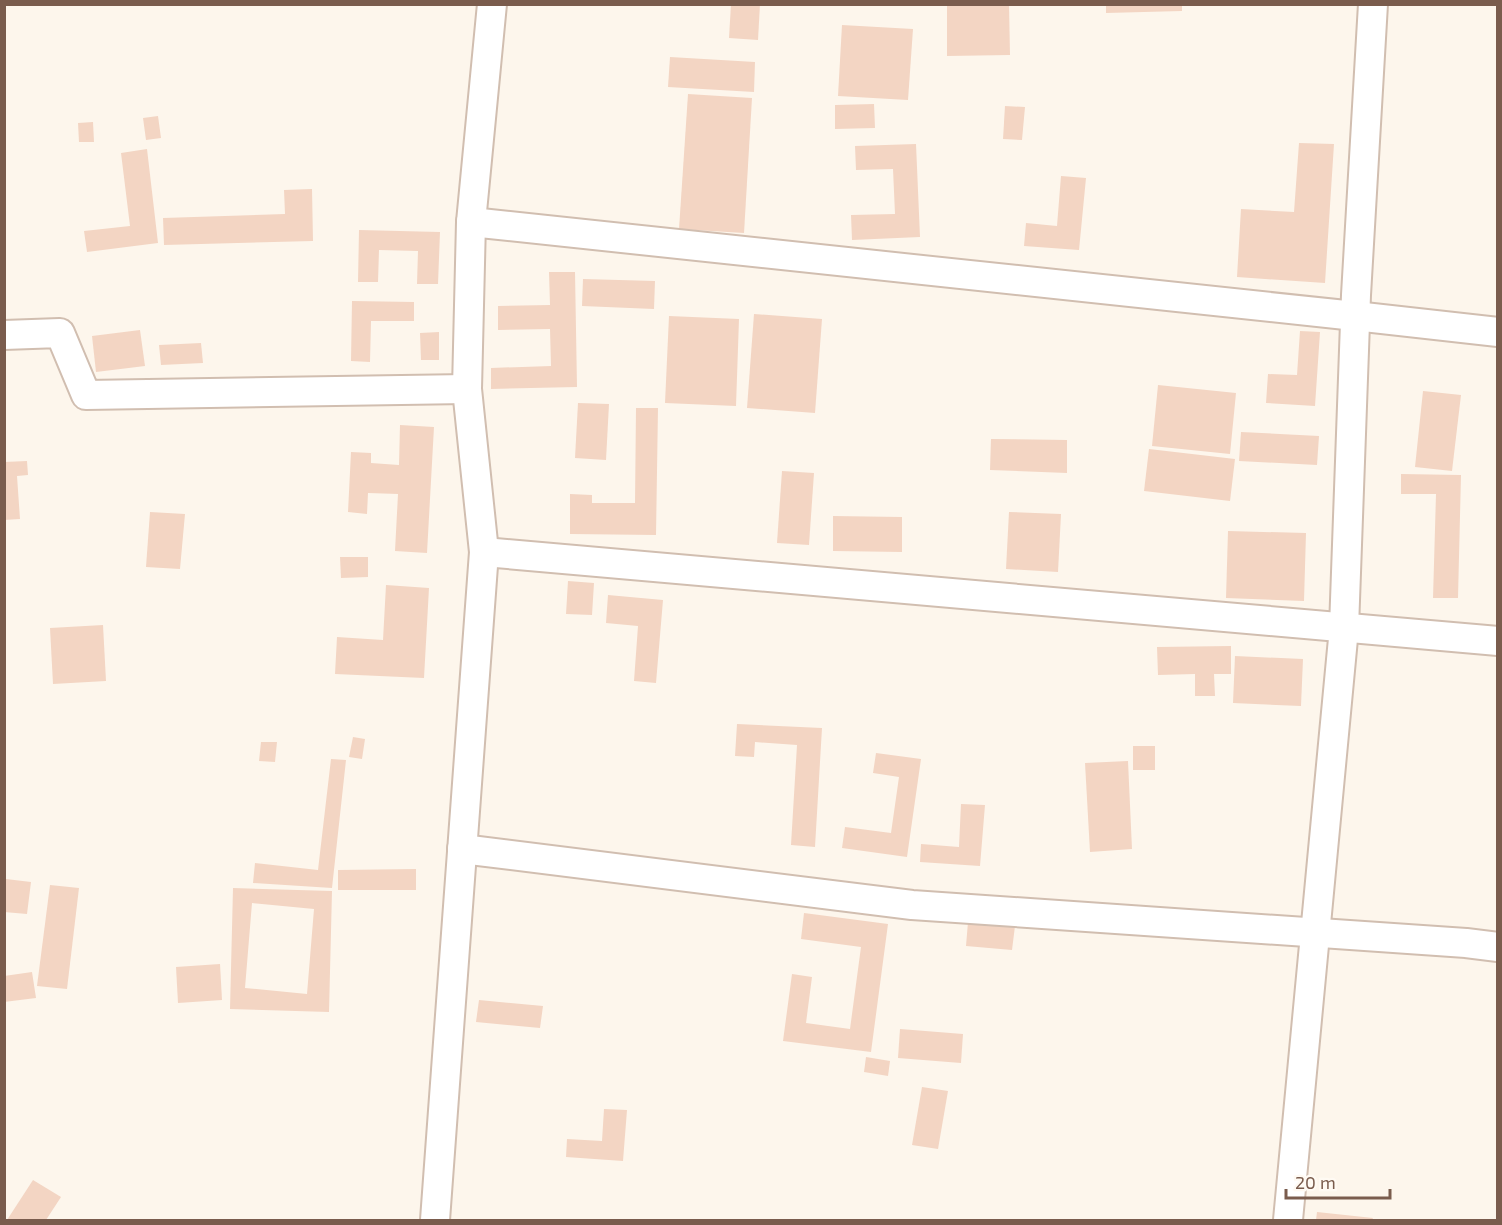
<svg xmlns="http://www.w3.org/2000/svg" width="1502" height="1225" font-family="'Exo 2',sans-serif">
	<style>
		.building { fill: #f3d5c3; fill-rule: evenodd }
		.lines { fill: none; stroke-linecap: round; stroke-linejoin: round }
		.street-casing { stroke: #d1beb0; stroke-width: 32 }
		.street { stroke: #fff; stroke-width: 28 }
	</style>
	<rect width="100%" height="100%" fill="#fdf6ec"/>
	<g class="building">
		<path d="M 731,4 L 760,4 L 758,40 L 729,38 Z"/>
		<path d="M 947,4 L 1009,4 L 1010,55 L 947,56 Z"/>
		<path d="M 1106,4 L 1182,4 L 1182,11 L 1106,13 Z"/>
		<path d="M 842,25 L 913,29 L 908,100 L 838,96 Z"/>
		<path d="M 670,57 L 755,62 L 754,92 L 668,87 Z"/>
		<path d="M 688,94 L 752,98 L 744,233 L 679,229 Z"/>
		<path d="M 874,104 L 875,128 L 835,129 L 835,105 Z"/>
		<path d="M 1005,106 L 1025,107 L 1022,140 L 1003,139 Z"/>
		<path d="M 158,116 L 161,138 L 146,140 L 143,118 Z"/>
		<path d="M 93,122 L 94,142 L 79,142 L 78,123 Z"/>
		<path d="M 1299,143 L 1334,144 L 1325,283 L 1237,277 L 1241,209 L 1294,212 Z"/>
		<path d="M 916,144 L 920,237 L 852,240 L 851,215 L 895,214 L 893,169 L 856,170 L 855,146 Z"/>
		<path d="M 147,149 L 158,243 L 87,252 L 84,231 L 130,226 L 121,153 Z"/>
		<path d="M 1061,176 L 1086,178 L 1079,250 L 1024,246 L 1026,223 L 1057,226 Z"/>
		<path d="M 312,189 L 313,241 L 164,245 L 163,218 L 285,214 L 284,190 Z"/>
		<path d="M 359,230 L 440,232 L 438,284 L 417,284 L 418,251 L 379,250 L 378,282 L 358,282 Z"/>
		<path d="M 549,272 L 575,272 L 577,387 L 491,389 L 491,368 L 551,366 L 550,329 L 498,330 L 498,306 L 550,305 Z"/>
		<path d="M 583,279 L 655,281 L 654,309 L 582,306 Z"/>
		<path d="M 352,301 L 414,302 L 414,321 L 371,321 L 370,362 L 351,361 Z"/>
		<path d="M 754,314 L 822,319 L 815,413 L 747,408 Z"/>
		<path d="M 669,316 L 739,319 L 736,406 L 665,403 Z"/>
		<path d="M 140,330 L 145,366 L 96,372 L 92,336 Z"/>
		<path d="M 1300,331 L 1320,332 L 1315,406 L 1266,403 L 1268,374 L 1297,375 Z"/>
		<path d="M 439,332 L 439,360 L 421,360 L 420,333 Z"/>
		<path d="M 201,343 L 203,363 L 161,365 L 159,345 Z"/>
		<path d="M 1158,385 L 1236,393 L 1230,454 L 1152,446 Z"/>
		<path d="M 1423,391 L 1461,395 L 1452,471 L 1415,467 Z"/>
		<path d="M 578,403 L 609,404 L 606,460 L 575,458 Z"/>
		<path d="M 636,408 L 658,408 L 656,535 L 570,534 L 570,494 L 592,495 L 592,503 L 635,503 Z"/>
		<path d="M 400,425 L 434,427 L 427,553 L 395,551 L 398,494 L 368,493 L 367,514 L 348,512 L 351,452 L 371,453 L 371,463 L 399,465 Z"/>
		<path d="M 1241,432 L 1319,436 L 1317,465 L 1239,461 Z"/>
		<path d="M 991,439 L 1067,440 L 1067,473 L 990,470 Z"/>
		<path d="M 1149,449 L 1235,459 L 1230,501 L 1144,491 Z"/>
		<path d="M 27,461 L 28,475 L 17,476 L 20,519 L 4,520 L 4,462 Z"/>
		<path d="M 782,471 L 814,473 L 809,545 L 777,543 Z"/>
		<path d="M 1401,474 L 1461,475 L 1458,598 L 1433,598 L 1436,494 L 1401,494 Z"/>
		<path d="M 150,512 L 185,514 L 180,569 L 146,567 Z"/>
		<path d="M 1009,512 L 1061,514 L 1058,572 L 1006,569 Z"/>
		<path d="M 833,516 L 902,517 L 902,552 L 833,551 Z"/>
		<path d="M 1228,531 L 1306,533 L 1304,601 L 1226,598 Z"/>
		<path d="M 340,557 L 368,557 L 368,577 L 341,578 Z"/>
		<path d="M 568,581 L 594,583 L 592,615 L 566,614 Z"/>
		<path d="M 386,585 L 429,588 L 424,678 L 335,674 L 337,637 L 383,640 Z"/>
		<path d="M 608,595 L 663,600 L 656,683 L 634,681 L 638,626 L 606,623 Z"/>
		<path d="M 103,625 L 106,681 L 53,684 L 50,628 Z"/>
		<path d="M 1231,646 L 1231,674 L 1214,674 L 1215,696 L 1195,696 L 1195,674 L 1158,675 L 1157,647 Z"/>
		<path d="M 1235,656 L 1303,659 L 1301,706 L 1233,703 Z"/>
		<path d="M 737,724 L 822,728 L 815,847 L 791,845 L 797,745 L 755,742 L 754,757 L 735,756 Z"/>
		<path d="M 353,737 L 365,739 L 362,759 L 349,757 Z"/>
		<path d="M 261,742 L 277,742 L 275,762 L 259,761 Z"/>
		<rect x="1133" y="746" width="22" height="24"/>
		<path d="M 876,753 L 921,759 L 907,857 L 842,848 L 845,827 L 891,833 L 899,777 L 873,773 Z"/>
		<path d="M 331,759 L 346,760 L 332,888 L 253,883 L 255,863 L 318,870 Z"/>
		<path d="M 1128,761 L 1132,849 L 1090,852 L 1085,763 Z"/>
		<path d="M 961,804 L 985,805 L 980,866 L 920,862 L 921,844 L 959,847 Z"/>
		<path d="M 416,869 L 416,890 L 338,890 L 338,870 Z"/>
		<path d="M 6,879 L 31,882 L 27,914 L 4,912 Z"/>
		<path d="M 50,885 L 79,888 L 67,989 L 37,986 Z"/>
		<path d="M 233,888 L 332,891 L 329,1012 L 230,1009 ZM 252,903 L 314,909 L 307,994 L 245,988 Z"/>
		<path d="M 804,913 L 888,924 L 871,1052 L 783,1041 L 792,974 L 812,977 L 806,1023 L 850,1029 L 861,947 L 801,939 Z"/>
		<path d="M 968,922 L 1015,926 L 1012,950 L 966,946 Z"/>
		<path d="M 220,964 L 222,1000 L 178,1003 L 176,967 Z"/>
		<path d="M 32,972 L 36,998 L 4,1002 L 4,976 Z"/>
		<path d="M 479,1000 L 543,1006 L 540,1028 L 476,1022 Z"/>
		<path d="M 900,1029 L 963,1034 L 961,1063 L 898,1058 Z"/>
		<path d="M 866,1057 L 890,1061 L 888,1076 L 864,1072 Z"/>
		<path d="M 922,1087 L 948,1091 L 938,1149 L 912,1145 Z"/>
		<path d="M 604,1109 L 627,1110 L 623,1161 L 566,1157 L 567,1139 L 602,1141 Z"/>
		<path d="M 33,1180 L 61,1197 L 46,1220 L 7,1220 Z"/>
		<path d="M 1317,1212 L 1373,1218 L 1372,1220 L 1316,1220 Z"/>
	</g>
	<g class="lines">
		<defs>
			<g id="street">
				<path d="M 471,222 L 1355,316 L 1498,332"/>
				<path d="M 4,335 L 60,333 L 86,395 L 467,389"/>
				<path d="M 484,552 L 1498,641"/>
				<path d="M 462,849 L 912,905 L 1466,943 L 1498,947"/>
				<path d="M 435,1220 L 484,552 L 467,389 L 471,222 L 492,4"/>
				<path d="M 1288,1220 L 1344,628 L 1356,295 L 1373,4"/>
			</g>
		</defs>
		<use href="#street" class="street-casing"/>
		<use href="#street" class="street"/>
	</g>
	<rect width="1502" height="1225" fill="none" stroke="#7a5c4d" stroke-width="12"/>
	<path d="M1286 1189v9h104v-9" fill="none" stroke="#7a5c4d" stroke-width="3"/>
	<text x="1295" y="1189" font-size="18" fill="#7a5c4d" stroke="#fffaf3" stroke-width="4.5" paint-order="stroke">20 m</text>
</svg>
